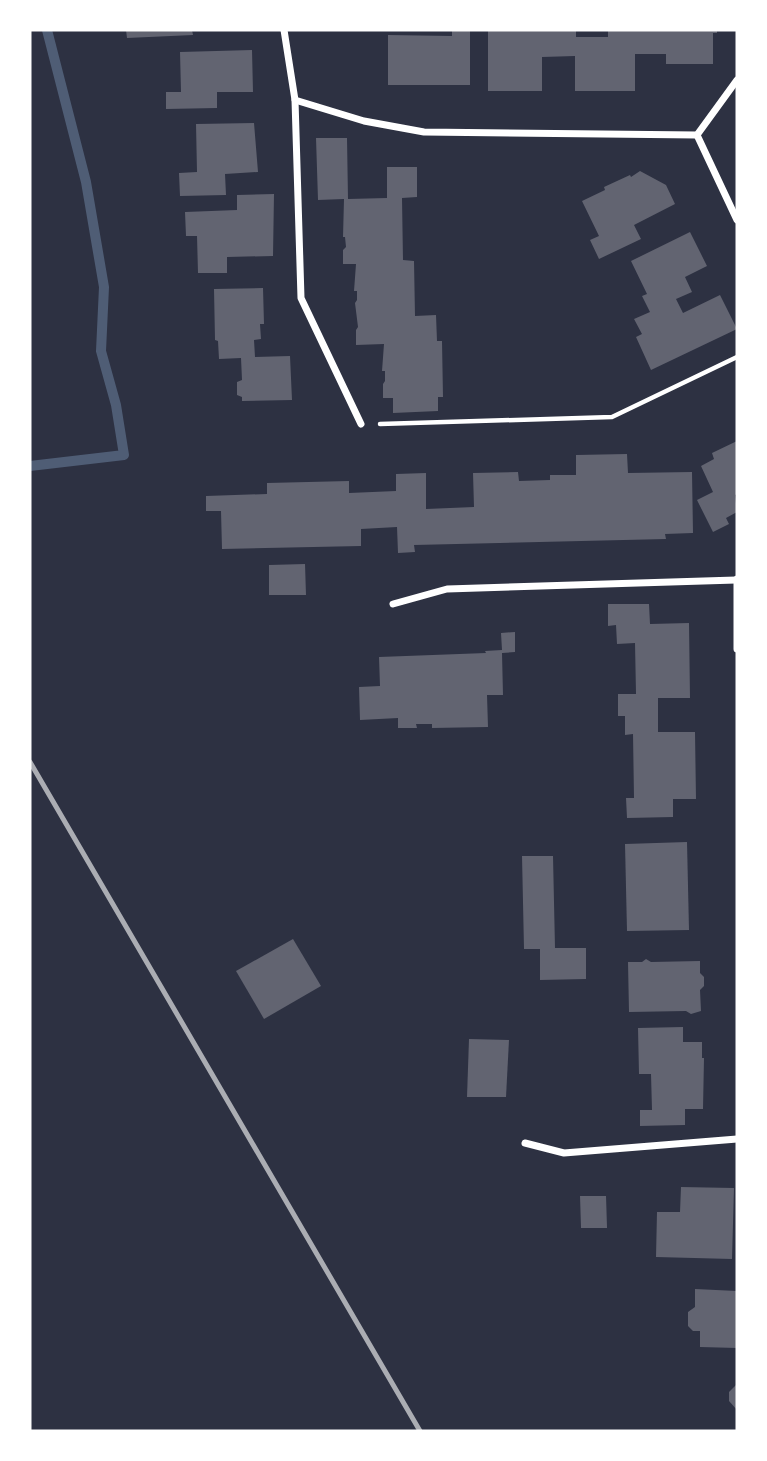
<svg xmlns="http://www.w3.org/2000/svg" width="767" height="1461" font-family="Lora,serif">
	<style>
		.lines { fill: none; stroke-linecap: round; stroke-linejoin: round }
		.stream { stroke: #4f5d75; stroke-width: 10 }
		.building { fill: #626471 }
		.path { stroke: #fff; stroke-width: 4.5 }
		.minor { stroke: #fff; stroke-width: 7 }
		.rail { stroke: #abadb3; stroke-width: 5 }
	</style>
	<rect width="100%" height="100%" fill="#2d3142"/>
	<g class="lines">
		<path class="stream" d="M 30,466 L 124,455 L 116,405 L 101,351 L 104,287 L 86,182 L 47,30"/>
	</g>
	<g class="building">
		<path d="M 126,30 L 192,30 L 193,35 L 127,38 Z"/>
		<path d="M 452,30 L 470,30 L 470,85 L 388,85 L 388,35 L 452,36 Z"/>
		<path d="M 488,30 L 576,30 L 576,37 L 608,37 L 608,30 L 717,30 L 717,33 L 713,33 L 713,64 L 666,64 L 666,54 L 635,54 L 635,91 L 575,91 L 575,56 L 542,57 L 542,91 L 488,91 Z"/>
		<path d="M 252,50 L 253,92 L 217,92 L 217,108 L 166,109 L 166,92 L 181,92 L 180,52 Z"/>
		<path d="M 254,123 L 258,172 L 225,174 L 226,195 L 180,196 L 179,173 L 197,172 L 196,124 Z"/>
		<path d="M 316,138 L 347,138 L 348,199 L 387,198 L 387,167 L 417,167 L 417,197 L 402,198 L 403,260 L 414,261 L 415,316 L 436,315 L 437,341 L 442,341 L 443,397 L 438,397 L 438,411 L 393,413 L 393,398 L 383,398 L 383,384 L 385,381 L 385,371 L 382,371 L 384,344 L 356,345 L 356,330 L 358,327 L 355,303 L 357,300 L 357,291 L 354,291 L 356,264 L 343,264 L 343,250 L 346,247 L 345,237 L 343,237 L 344,199 L 318,200 Z"/>
		<path d="M 640,171 L 666,185 L 675,204 L 634,225 L 641,239 L 599,259 L 590,240 L 599,236 L 582,201 L 605,190 L 604,187 L 630,175 L 631,177 Z"/>
		<path d="M 274,194 L 273,256 L 227,257 L 227,273 L 198,273 L 197,236 L 186,236 L 185,212 L 237,210 L 237,195 Z"/>
		<path d="M 690,232 L 707,266 L 685,277 L 692,292 L 676,299 L 683,313 L 720,295 L 737,329 L 651,370 L 636,337 L 642,334 L 634,319 L 650,312 L 642,296 L 647,294 L 631,261 Z"/>
		<path d="M 263,288 L 264,324 L 260,324 L 261,339 L 254,340 L 255,357 L 290,356 L 292,400 L 242,401 L 242,397 L 237,395 L 237,382 L 242,380 L 241,358 L 219,359 L 218,341 L 215,340 L 214,289 Z"/>
		<path d="M 737,441 L 737,494 L 735,495 L 737,512 L 726,518 L 729,524 L 713,532 L 697,500 L 713,492 L 701,466 L 714,459 L 712,453 Z"/>
		<path d="M 627,454 L 628,473 L 692,472 L 693,533 L 665,534 L 666,539 L 414,545 L 415,552 L 398,553 L 397,527 L 361,529 L 361,546 L 222,549 L 221,511 L 206,511 L 206,496 L 267,494 L 267,483 L 349,481 L 349,493 L 396,491 L 396,474 L 426,473 L 426,509 L 474,507 L 473,473 L 518,472 L 519,481 L 550,480 L 550,475 L 576,475 L 576,455 Z"/>
		<path d="M 305,564 L 306,595 L 269,595 L 269,565 Z"/>
		<path d="M 608,604 L 649,604 L 650,624 L 689,623 L 690,698 L 658,698 L 658,732 L 695,732 L 696,799 L 673,799 L 673,817 L 627,818 L 626,798 L 634,798 L 633,734 L 625,735 L 625,716 L 618,716 L 618,694 L 636,694 L 635,643 L 617,644 L 616,625 L 608,626 Z"/>
		<path d="M 515,632 L 515,652 L 502,653 L 503,695 L 487,695 L 488,727 L 432,728 L 432,724 L 416,724 L 417,728 L 398,728 L 398,718 L 360,720 L 359,687 L 380,686 L 379,657 L 486,653 L 485,651 L 502,650 L 501,633 Z"/>
		<path d="M 687,842 L 689,930 L 627,931 L 625,844 Z"/>
		<path d="M 522,856 L 553,856 L 555,948 L 586,948 L 586,979 L 540,980 L 540,949 L 524,949 Z"/>
		<path d="M 293,939 L 321,986 L 264,1019 L 236,971 Z"/>
		<path d="M 646,959 L 651,962 L 700,961 L 700,973 L 704,977 L 704,986 L 700,990 L 701,1011 L 691,1014 L 686,1011 L 629,1012 L 628,962 L 642,962 Z"/>
		<path d="M 683,1027 L 683,1042 L 702,1042 L 702,1058 L 704,1058 L 703,1109 L 685,1109 L 685,1125 L 640,1126 L 640,1110 L 652,1110 L 651,1074 L 639,1074 L 638,1028 Z"/>
		<path d="M 469,1039 L 509,1040 L 506,1097 L 467,1097 Z"/>
		<path d="M 681,1187 L 734,1188 L 732,1259 L 656,1257 L 657,1212 L 680,1212 Z"/>
		<path d="M 580,1196 L 606,1196 L 607,1228 L 581,1228 Z"/>
		<path d="M 695,1289 L 737,1291 L 737,1348 L 700,1347 L 700,1331 L 693,1331 L 688,1326 L 688,1312 L 695,1307 Z"/>
		<path d="M 737,1384 L 737,1410 L 729,1401 L 729,1392 Z"/>
	</g>
	<g class="lines">
		<path class="path" d="M 380,424 L 612,417 L 737,357"/>
		<g class="minor">
			<path d="M 284,30 L 295,100 L 364,121 L 424,132 L 697,135 L 737,80"/>
			<path d="M 295,100 L 301,298 L 361,424"/>
			<path d="M 697,135 L 737,220"/>
			<path d="M 737,579 L 737,649"/>
			<path d="M 393,604 L 447,589 L 736,580"/>
			<path d="M 525,1143 L 564,1153 L 737,1139"/>
		</g>
		<path class="rail" d="M 30,762 L 420,1431"/>
	</g>
	<rect width="767" height="1461" fill="none" stroke="#ffffff" stroke-width="63"/>
</svg>
